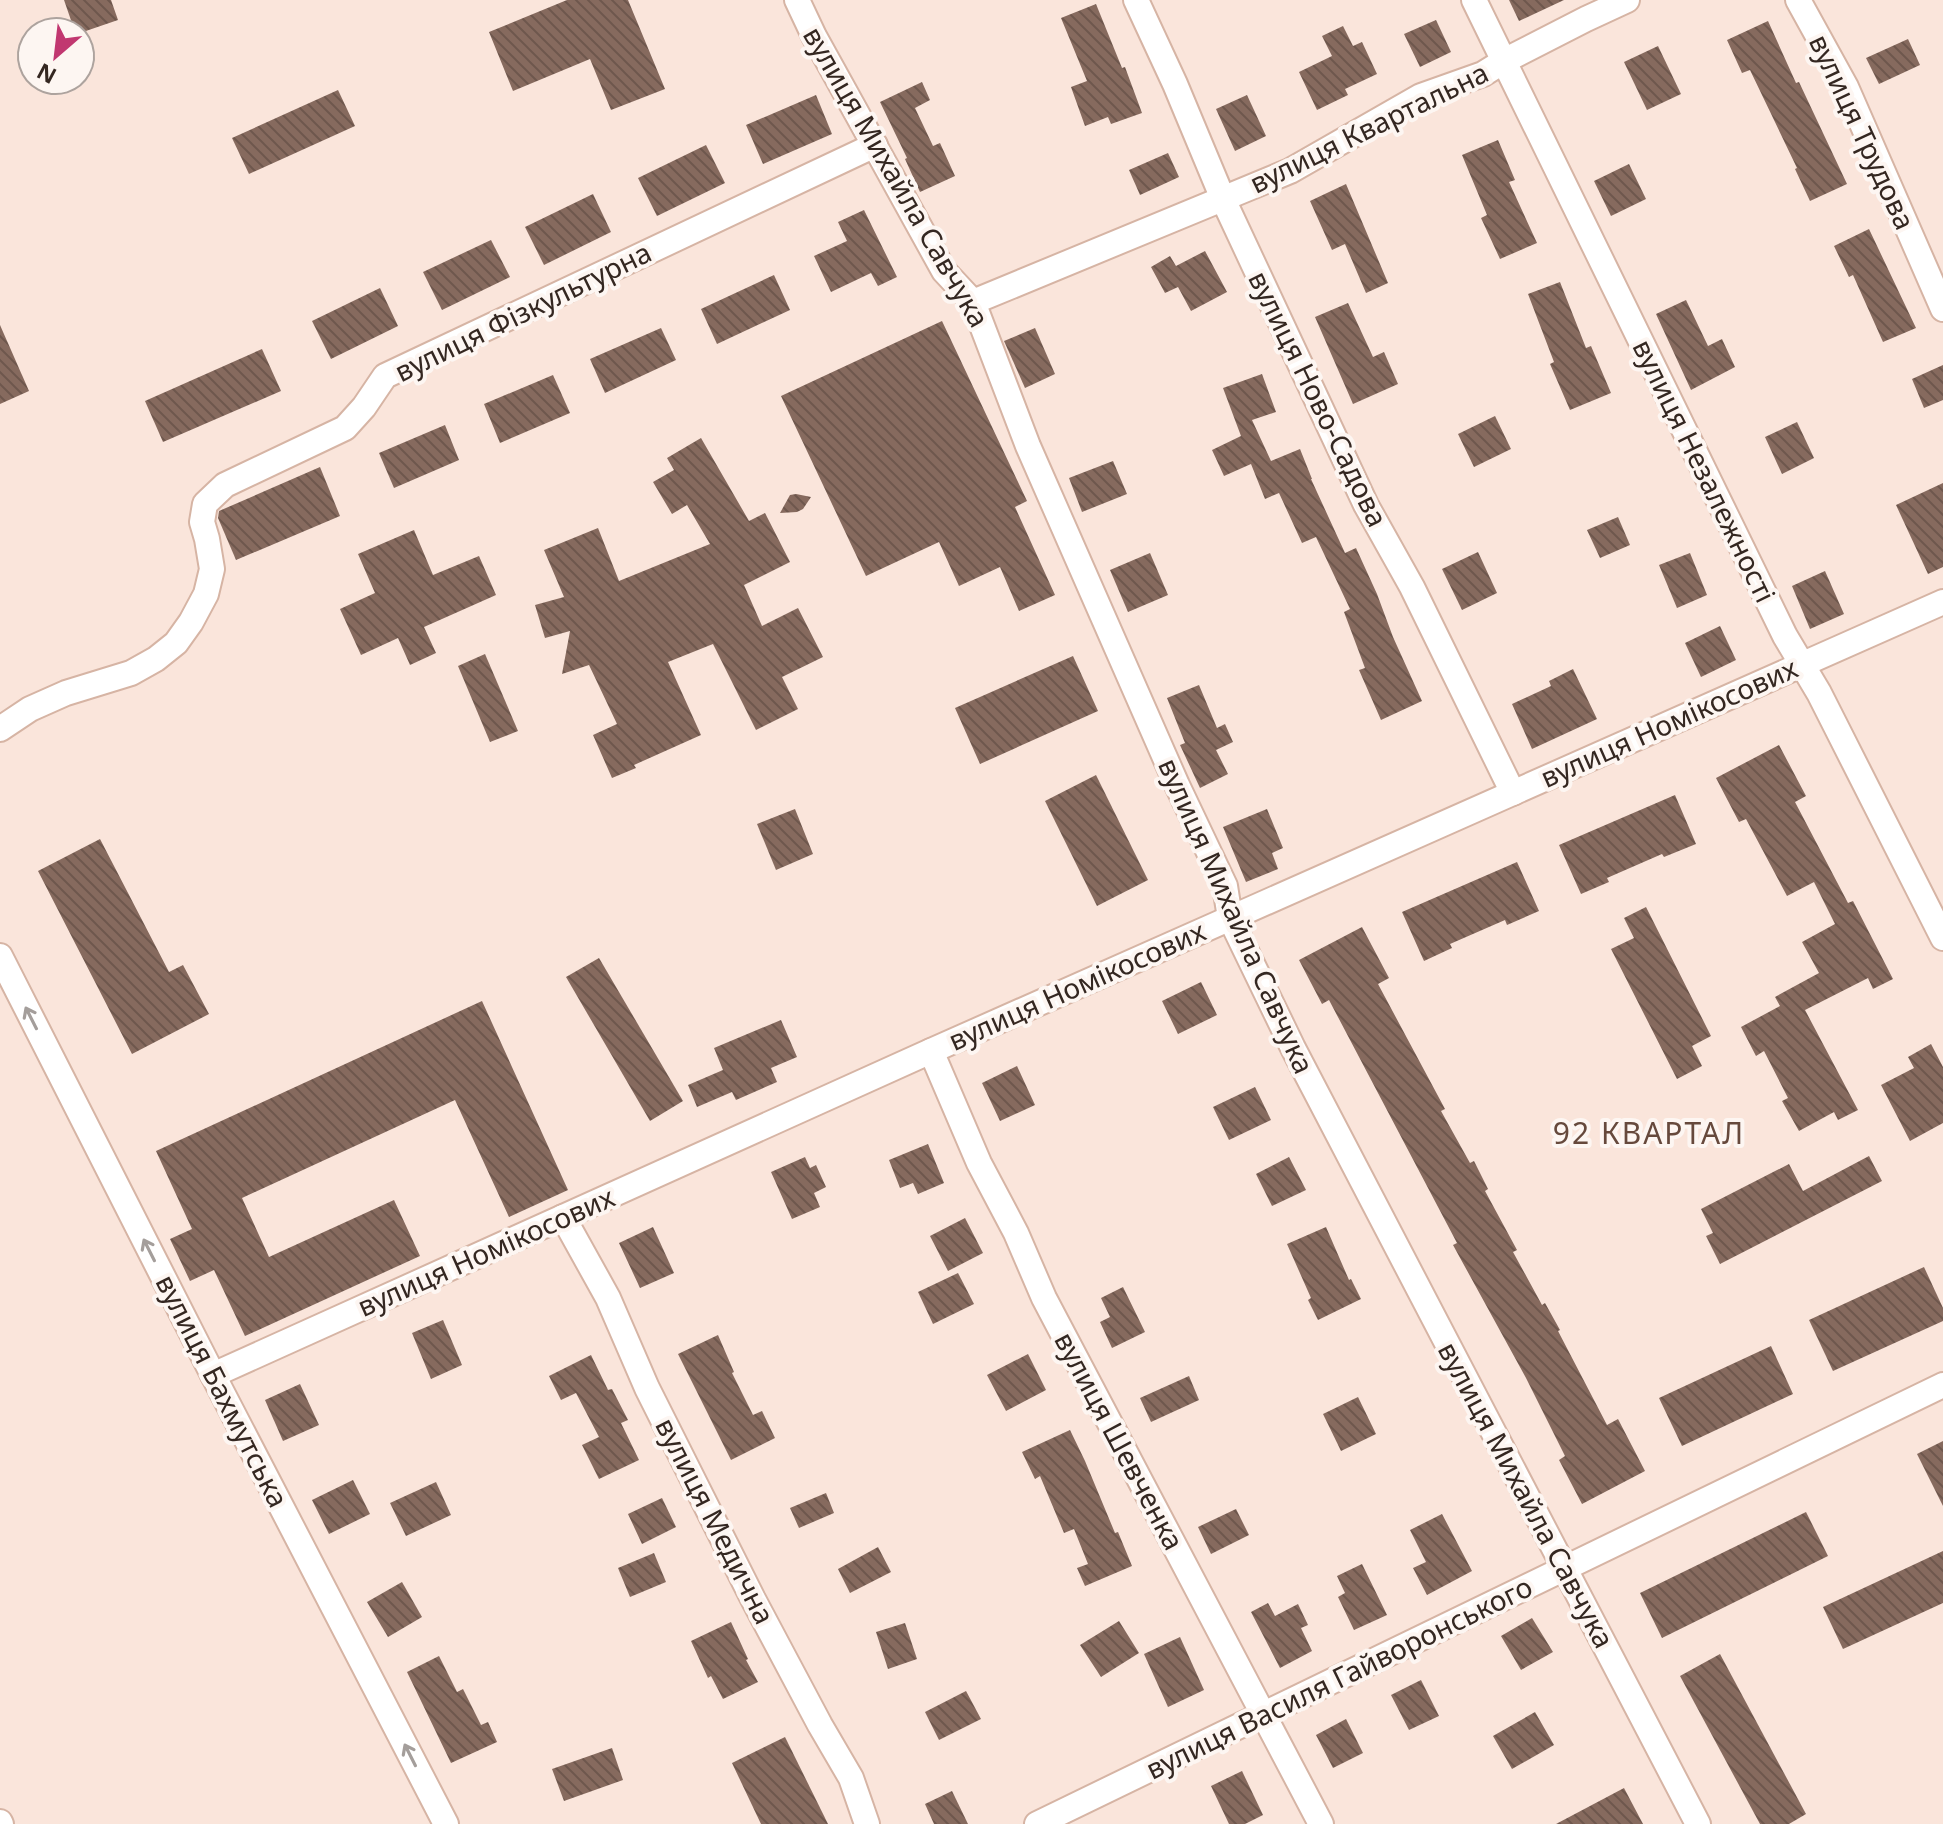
<svg xmlns="http://www.w3.org/2000/svg" width="1943" height="1824" font-family="'Noto Sans',sans-serif">
	<style>
		.building { fill: url(#building-back-hatch) }
		.lines { fill: none; stroke-linecap: round; stroke-linejoin: round }
		.minor-casing { stroke: #d6b4a4; stroke-width: 28 }
		.minor { stroke: #fff; stroke-width: 24 }
		.oneway { stroke: #a49e9b }
		.labels { text-anchor: middle; stroke-width: 8; stroke-linejoin: round; paint-order: stroke }
		.street-label { font-size: 28px; fill: #342721; stroke: #fdf6f2 }
		.neighbourhood-label { font-size: 30px; letter-spacing: 2px; fill: #66493c; stroke: #fdf6f2 }
	</style>
	<defs>
		<pattern id="building-back-hatch" width="6" height="6" patternUnits="userSpaceOnUse" patternTransform="scale(2)"><rect width="6" height="6" fill="#866a5e"/><path d="M-1 5l2 2M0 0l6 6M5-1l2 2" fill="none" stroke="#6e574d"/></pattern>
	</defs>
	<rect width="100%" height="100%" fill="#fae5db"/>
	<g class="building">
		<path d="M 64,0 L 111,0 L 118,20 L 80,33 L 75,32 Z"/>
		<path d="M 567,0 L 628,0 L 665,89 L 611,110 L 590,59 L 513,91 L 489,32 Z"/>
		<path d="M 1509,0 L 1564,0 L 1519,21 Z"/>
		<path d="M 1096,4 L 1122,68 L 1125,67 L 1142,113 L 1111,124 L 1108,117 L 1085,126 L 1071,87 L 1087,81 L 1061,18 Z"/>
		<path d="M 1436,20 L 1451,52 L 1420,67 L 1404,34 Z"/>
		<path d="M 1768,21 L 1796,83 L 1799,82 L 1847,184 L 1810,201 L 1795,169 L 1797,168 L 1750,70 L 1742,73 L 1727,40 Z"/>
		<path d="M 1343,26 L 1353,46 L 1362,42 L 1377,74 L 1345,89 L 1348,95 L 1317,110 L 1299,72 L 1332,56 L 1322,36 Z"/>
		<path d="M 1908,39 L 1920,65 L 1879,84 L 1866,58 Z"/>
		<path d="M 1658,46 L 1681,94 L 1647,110 L 1624,62 Z"/>
		<path d="M 922,82 L 930,100 L 915,108 L 933,146 L 940,143 L 955,176 L 920,192 L 905,159 L 907,158 L 880,102 Z"/>
		<path d="M 338,90 L 355,126 L 249,174 L 232,138 Z"/>
		<path d="M 816,95 L 832,134 L 763,164 L 746,125 Z"/>
		<path d="M 1247,95 L 1266,136 L 1235,151 L 1216,109 Z"/>
		<path d="M 1498,140 L 1515,180 L 1509,182 L 1537,243 L 1500,259 L 1481,218 L 1487,215 L 1462,155 Z"/>
		<path d="M 706,145 L 725,183 L 657,216 L 638,178 Z"/>
		<path d="M 1168,153 L 1179,177 L 1140,195 L 1129,170 Z"/>
		<path d="M 1629,164 L 1646,199 L 1611,216 L 1594,181 Z"/>
		<path d="M 1346,184 L 1388,283 L 1366,293 L 1345,244 L 1332,250 L 1310,201 Z"/>
		<path d="M 593,194 L 611,232 L 544,265 L 525,227 Z"/>
		<path d="M 864,210 L 897,277 L 878,286 L 871,273 L 831,292 L 814,256 L 847,241 L 838,222 Z"/>
		<path d="M 1869,229 L 1916,328 L 1883,342 L 1853,275 L 1849,277 L 1834,246 Z"/>
		<path d="M 491,240 L 510,277 L 442,310 L 423,272 Z"/>
		<path d="M 1205,251 L 1227,292 L 1191,311 L 1178,287 L 1165,293 L 1151,267 L 1170,256 L 1176,266 Z"/>
		<path d="M 774,275 L 790,310 L 717,344 L 701,309 Z"/>
		<path d="M 1560,282 L 1586,348 L 1591,346 L 1611,393 L 1570,410 L 1550,364 L 1554,362 L 1528,294 Z"/>
		<path d="M 380,288 L 398,326 L 331,359 L 312,321 Z"/>
		<path d="M 1686,300 L 1708,346 L 1722,339 L 1735,367 L 1691,390 L 1656,314 Z"/>
		<path d="M 1348,303 L 1373,357 L 1384,352 L 1398,384 L 1353,404 L 1315,317 Z"/>
		<path d="M 942,321 L 1027,501 L 1015,507 L 1055,595 L 1019,611 L 1000,567 L 959,586 L 939,542 L 866,576 L 781,396 Z"/>
		<path d="M 0,325 L 29,391 L 0,404 Z"/>
		<path d="M 661,328 L 676,360 L 605,393 L 590,359 Z"/>
		<path d="M 1035,328 L 1055,374 L 1025,388 L 1004,341 Z"/>
		<path d="M 262,349 L 281,391 L 163,442 L 145,401 Z"/>
		<path d="M 1943,365 L 1943,400 L 1924,408 L 1912,379 Z"/>
		<path d="M 1262,374 L 1276,412 L 1252,420 L 1271,461 L 1300,449 L 1312,479 L 1311,479 L 1345,553 L 1356,548 L 1377,594 L 1393,637 L 1422,701 L 1381,720 L 1359,670 L 1365,668 L 1344,612 L 1350,609 L 1316,537 L 1302,543 L 1279,493 L 1265,499 L 1251,464 L 1224,476 L 1212,450 L 1241,436 L 1223,388 Z"/>
		<path d="M 553,375 L 570,413 L 500,443 L 484,404 Z"/>
		<path d="M 1495,416 L 1511,449 L 1474,467 L 1458,434 Z"/>
		<path d="M 1797,422 L 1814,458 L 1782,474 L 1765,437 Z"/>
		<path d="M 445,425 L 459,460 L 394,488 L 379,453 Z"/>
		<path d="M 701,438 L 749,521 L 765,513 L 790,562 L 744,585 L 762,626 L 798,608 L 823,657 L 782,677 L 798,709 L 756,730 L 713,644 L 668,662 L 701,735 L 634,765 L 636,768 L 612,778 L 593,735 L 617,724 L 589,665 L 562,674 L 570,631 L 545,638 L 535,605 L 564,597 L 544,550 L 598,528 L 619,581 L 710,544 L 687,505 L 672,514 L 653,482 L 674,470 L 667,458 Z"/>
		<path d="M 1113,461 L 1127,494 L 1082,512 L 1069,478 Z"/>
		<path d="M 320,467 L 340,516 L 236,560 L 218,518 L 219,511 Z"/>
		<path d="M 1943,483 L 1943,567 L 1928,574 L 1896,505 Z"/>
		<path d="M 796,494 L 811,497 L 803,509 L 797,512 L 780,513 L 790,495 Z"/>
		<path d="M 1618,517 L 1630,545 L 1600,558 L 1587,530 Z"/>
		<path d="M 414,530 L 433,575 L 479,556 L 496,595 L 424,627 L 436,653 L 410,665 L 398,638 L 361,655 L 340,609 L 375,593 L 358,554 Z"/>
		<path d="M 1478,552 L 1497,593 L 1462,610 L 1442,569 Z"/>
		<path d="M 1150,553 L 1168,595 L 1128,612 L 1110,570 Z"/>
		<path d="M 1690,553 L 1707,595 L 1677,608 L 1659,565 Z"/>
		<path d="M 1825,571 L 1844,614 L 1810,629 L 1792,586 Z"/>
		<path d="M 1720,626 L 1736,660 L 1701,677 L 1685,643 Z"/>
		<path d="M 485,654 L 518,731 L 490,742 L 458,666 Z"/>
		<path d="M 1073,656 L 1098,711 L 980,764 L 955,708 Z"/>
		<path d="M 1573,669 L 1597,719 L 1532,749 L 1512,704 L 1551,686 L 1549,681 Z"/>
		<path d="M 1199,685 L 1217,728 L 1225,724 L 1233,742 L 1216,750 L 1228,774 L 1200,788 L 1180,745 L 1185,743 L 1167,698 Z"/>
		<path d="M 1779,745 L 1806,796 L 1795,802 L 1848,903 L 1853,901 L 1893,979 L 1873,989 L 1868,978 L 1805,1010 L 1858,1110 L 1838,1120 L 1834,1112 L 1799,1131 L 1782,1101 L 1788,1098 L 1764,1051 L 1756,1056 L 1741,1027 L 1780,1006 L 1775,997 L 1819,973 L 1802,942 L 1835,924 L 1814,882 L 1787,896 L 1746,819 L 1739,822 L 1716,778 Z"/>
		<path d="M 1096,775 L 1148,880 L 1097,906 L 1045,801 Z"/>
		<path d="M 1675,795 L 1696,844 L 1664,857 L 1662,854 L 1607,878 L 1609,882 L 1581,894 L 1559,845 Z"/>
		<path d="M 795,809 L 813,854 L 776,870 L 757,824 Z"/>
		<path d="M 1267,809 L 1283,848 L 1272,853 L 1278,869 L 1246,882 L 1223,827 Z"/>
		<path d="M 100,839 L 169,972 L 183,965 L 209,1014 L 132,1054 L 38,871 Z"/>
		<path d="M 1517,862 L 1539,911 L 1507,925 L 1505,920 L 1450,944 L 1452,948 L 1424,961 L 1402,912 Z"/>
		<path d="M 1646,907 L 1711,1036 L 1692,1046 L 1702,1066 L 1677,1079 L 1611,949 L 1634,938 L 1624,918 Z"/>
		<path d="M 1362,927 L 1389,978 L 1378,984 L 1445,1109 L 1441,1111 L 1470,1163 L 1474,1161 L 1488,1189 L 1485,1191 L 1517,1250 L 1513,1252 L 1542,1305 L 1545,1303 L 1560,1330 L 1558,1331 L 1607,1425 L 1618,1419 L 1645,1471 L 1582,1504 L 1559,1460 L 1565,1456 L 1526,1378 L 1453,1245 L 1457,1243 L 1329,1000 L 1322,1004 L 1299,960 Z"/>
		<path d="M 599,958 L 683,1101 L 650,1121 L 566,977 Z"/>
		<path d="M 1201,982 L 1217,1015 L 1178,1034 L 1162,1001 Z"/>
		<path d="M 482,1001 L 568,1190 L 509,1217 L 455,1100 L 242,1198 L 269,1257 L 394,1200 L 420,1256 L 245,1336 L 214,1270 L 190,1281 L 170,1239 L 192,1229 L 156,1151 Z"/>
		<path d="M 781,1020 L 797,1057 L 771,1068 L 777,1082 L 736,1100 L 732,1092 L 697,1107 L 688,1085 L 723,1070 L 714,1048 Z"/>
		<path d="M 1931,1044 L 1943,1067 L 1943,1123 L 1910,1141 L 1881,1085 L 1914,1068 L 1908,1057 Z"/>
		<path d="M 1017,1066 L 1035,1105 L 1000,1121 L 982,1083 Z"/>
		<path d="M 1255,1087 L 1271,1120 L 1229,1140 L 1213,1107 Z"/>
		<path d="M 928,1144 L 944,1183 L 918,1194 L 913,1183 L 900,1188 L 889,1160 Z"/>
		<path d="M 1869,1156 L 1882,1181 L 1720,1264 L 1706,1236 L 1713,1233 L 1701,1209 L 1789,1164 L 1803,1191 Z"/>
		<path d="M 805,1157 L 810,1168 L 816,1165 L 826,1187 L 814,1193 L 820,1207 L 792,1219 L 771,1172 Z"/>
		<path d="M 1289,1157 L 1306,1190 L 1272,1206 L 1256,1174 Z"/>
		<path d="M 965,1218 L 983,1253 L 948,1271 L 930,1236 Z"/>
		<path d="M 653,1227 L 674,1273 L 640,1288 L 619,1243 Z"/>
		<path d="M 1326,1227 L 1349,1280 L 1351,1279 L 1361,1299 L 1318,1320 L 1308,1300 L 1311,1298 L 1287,1244 Z"/>
		<path d="M 1924,1267 L 1943,1308 L 1943,1321 L 1833,1371 L 1809,1320 Z"/>
		<path d="M 958,1273 L 974,1304 L 933,1324 L 918,1292 Z"/>
		<path d="M 1123,1287 L 1145,1332 L 1112,1348 L 1100,1322 L 1110,1317 L 1101,1298 Z"/>
		<path d="M 443,1320 L 462,1365 L 431,1379 L 412,1333 Z"/>
		<path d="M 718,1335 L 734,1372 L 732,1373 L 753,1415 L 762,1411 L 775,1438 L 731,1460 L 678,1354 Z"/>
		<path d="M 1771,1346 L 1793,1394 L 1682,1446 L 1659,1398 Z"/>
		<path d="M 1028,1354 L 1046,1390 L 1006,1411 L 987,1375 Z"/>
		<path d="M 591,1355 L 608,1390 L 612,1389 L 628,1420 L 621,1423 L 639,1460 L 599,1479 L 582,1445 L 599,1437 L 576,1393 L 561,1400 L 549,1376 Z"/>
		<path d="M 1189,1376 L 1199,1400 L 1151,1422 L 1140,1398 Z"/>
		<path d="M 300,1384 L 319,1425 L 283,1441 L 265,1400 Z"/>
		<path d="M 1358,1397 L 1376,1434 L 1341,1451 L 1323,1414 Z"/>
		<path d="M 1070,1430 L 1085,1461 L 1115,1533 L 1118,1532 L 1132,1566 L 1085,1586 L 1077,1568 L 1088,1564 L 1074,1529 L 1064,1533 L 1040,1476 L 1035,1479 L 1022,1452 Z"/>
		<path d="M 1943,1441 L 1943,1506 L 1917,1454 Z"/>
		<path d="M 353,1480 L 370,1514 L 329,1534 L 312,1500 Z"/>
		<path d="M 436,1482 L 451,1515 L 406,1536 L 390,1503 Z"/>
		<path d="M 826,1493 L 834,1513 L 799,1528 L 790,1508 Z"/>
		<path d="M 662,1498 L 676,1527 L 642,1544 L 628,1514 Z"/>
		<path d="M 1236,1509 L 1249,1535 L 1211,1554 L 1198,1527 Z"/>
		<path d="M 1806,1512 L 1828,1556 L 1662,1638 L 1640,1593 Z"/>
		<path d="M 1442,1514 L 1472,1571 L 1427,1595 L 1413,1568 L 1426,1562 L 1410,1530 Z"/>
		<path d="M 878,1547 L 891,1572 L 850,1593 L 838,1569 Z"/>
		<path d="M 1943,1551 L 1943,1603 L 1843,1649 L 1823,1607 Z"/>
		<path d="M 654,1553 L 666,1582 L 630,1597 L 618,1568 Z"/>
		<path d="M 1362,1564 L 1387,1615 L 1354,1630 L 1338,1597 L 1345,1593 L 1337,1576 Z"/>
		<path d="M 402,1582 L 422,1617 L 388,1637 L 367,1602 Z"/>
		<path d="M 1268,1603 L 1275,1616 L 1298,1604 L 1308,1625 L 1301,1628 L 1312,1651 L 1280,1668 L 1251,1612 Z"/>
		<path d="M 1532,1618 L 1553,1652 L 1521,1670 L 1501,1636 Z"/>
		<path d="M 1119,1621 L 1139,1653 L 1101,1677 L 1080,1645 Z"/>
		<path d="M 731,1622 L 748,1659 L 746,1660 L 758,1682 L 723,1699 L 711,1676 L 708,1678 L 691,1641 Z"/>
		<path d="M 905,1623 L 917,1659 L 888,1669 L 876,1632 Z"/>
		<path d="M 1180,1637 L 1204,1690 L 1168,1707 L 1144,1654 Z"/>
		<path d="M 1720,1654 L 1806,1814 L 1789,1824 L 1760,1824 L 1680,1676 Z"/>
		<path d="M 439,1656 L 457,1692 L 463,1689 L 481,1725 L 488,1722 L 497,1742 L 451,1763 L 407,1672 Z"/>
		<path d="M 1421,1680 L 1439,1716 L 1409,1730 L 1391,1695 Z"/>
		<path d="M 966,1691 L 981,1719 L 939,1740 L 925,1712 Z"/>
		<path d="M 1535,1712 L 1554,1745 L 1512,1769 L 1493,1736 Z"/>
		<path d="M 1346,1719 L 1363,1753 L 1333,1768 L 1316,1735 Z"/>
		<path d="M 785,1737 L 828,1824 L 761,1824 L 732,1763 Z"/>
		<path d="M 612,1748 L 623,1780 L 564,1801 L 552,1769 Z"/>
		<path d="M 1242,1771 L 1263,1815 L 1245,1824 L 1229,1824 L 1211,1786 Z"/>
		<path d="M 1624,1788 L 1643,1824 L 1556,1824 Z"/>
		<path d="M 952,1791 L 968,1824 L 934,1824 L 925,1804 Z"/>
	</g>
	<g class="lines">
		<defs>
			<g id="minor">
				<path d="M 797,0 L 814,36 L 944,271 L 973,302 L 1028,446 L 1177,785 L 1225,886 L 1230,918 L 1293,1048 L 1698,1824"/>
				<path d="M 1136,0 L 1175,84 L 1223,199 L 1366,505 L 1412,587 L 1513,793"/>
				<path d="M 1474,0 L 1785,636 L 1819,693 L 1943,938"/>
				<path d="M 1798,0 L 1846,87 L 1943,309"/>
				<path d="M 973,302 L 1290,171 L 1421,96 L 1483,74 L 1504,61 L 1586,19 L 1627,0"/>
				<path d="M 0,729 L 30,709 L 66,693 L 131,673 L 156,659 L 176,643 L 191,622 L 206,594 L 212,569 L 207,539 L 202,522 L 205,504 L 225,485 L 345,428 L 364,407 L 385,376 L 875,145"/>
				<path d="M 0,956 L 213,1375 L 446,1824"/>
				<path d="M 931,1051 L 979,1163 L 1016,1233 L 1044,1298 L 1321,1824"/>
				<path d="M 563,1217 L 608,1298 L 647,1388 L 753,1599 L 820,1725 L 851,1778 L 867,1824"/>
				<path d="M 213,1375 L 931,1051 L 1943,602"/>
				<path d="M 0,1822 L 1,1824"/>
				<path d="M 1037,1824 L 1943,1385"/>
			</g>
		</defs>
		<use href="#minor" class="minor-casing"/>
		<use href="#minor" class="minor"/>
	</g>
	<defs><path id="oneway-shaft" d="M-6 0H5M1.5-3L5.5 0L1.5 3" fill="none" stroke-width="1.6" stroke-linecap="round" stroke-linejoin="round" transform="scale(2)"/></defs>
	<g class="oneway">
		<use href="#oneway-shaft" transform="translate(31 1018) rotate(-117)"/>
		<use href="#oneway-shaft" transform="translate(149 1250) rotate(-117)"/>
		<use href="#oneway-shaft" transform="translate(410 1755) rotate(-117)"/>
	</g>
	<g class="labels">
		<g class="street-label">
			<text transform="translate(1369 128) rotate(-26)" y="10">вулиця Квартальна</text>
			<text transform="translate(1862 132) rotate(65)" y="10">вулиця Трудова</text>
			<text transform="translate(896 177) rotate(60)" y="10">вулиця Михайла Савчука</text>
			<text transform="translate(523 312) rotate(-26)" y="10">вулиця Фізкультурна</text>
			<text transform="translate(1318 399) rotate(64)" y="10">вулиця Ново-Садова</text>
			<text transform="translate(1704 471) rotate(64)" y="10">вулиця Незалежності</text>
			<text transform="translate(1669 723) rotate(-24)" y="10">вулиця Номікосових</text>
			<text transform="translate(1236 916) rotate(66)" y="10">вулиця Михайла Савчука</text>
			<text transform="translate(1077 986) rotate(-24)" y="10">вулиця Номікосових</text>
			<text transform="translate(486 1252) rotate(-24)" y="10">вулиця Номікосових</text>
			<text transform="translate(222 1391) rotate(63)" y="10">вулиця Бахмутська</text>
			<text transform="translate(1119 1441) rotate(62)" y="10">вулиця Шевченка</text>
			<text transform="translate(1526 1495) rotate(62)" y="10">вулиця Михайла Савчука</text>
			<text transform="translate(715 1521) rotate(63)" y="10">вулиця Медична</text>
			<text transform="translate(1339 1678) rotate(-26)" y="10">вулиця Василя Гайворонського</text>
		</g>
		<g class="neighbourhood-label">
			<text x="1649" y="1144">92 КВАРТАЛ</text>
		</g>
	</g>
	<g transform="translate(56 56) rotate(208)"><circle r="38" fill="#fdf6f2" stroke="#ada39e" stroke-width="2"/>
	<path d="M0-6L14 30L0 20L-14 30Z" fill="#c13770"/>
	<text y="-12" font-size="22" font-weight="bold" text-anchor="middle" fill="#342721">N</text>
	</g>
</svg>
